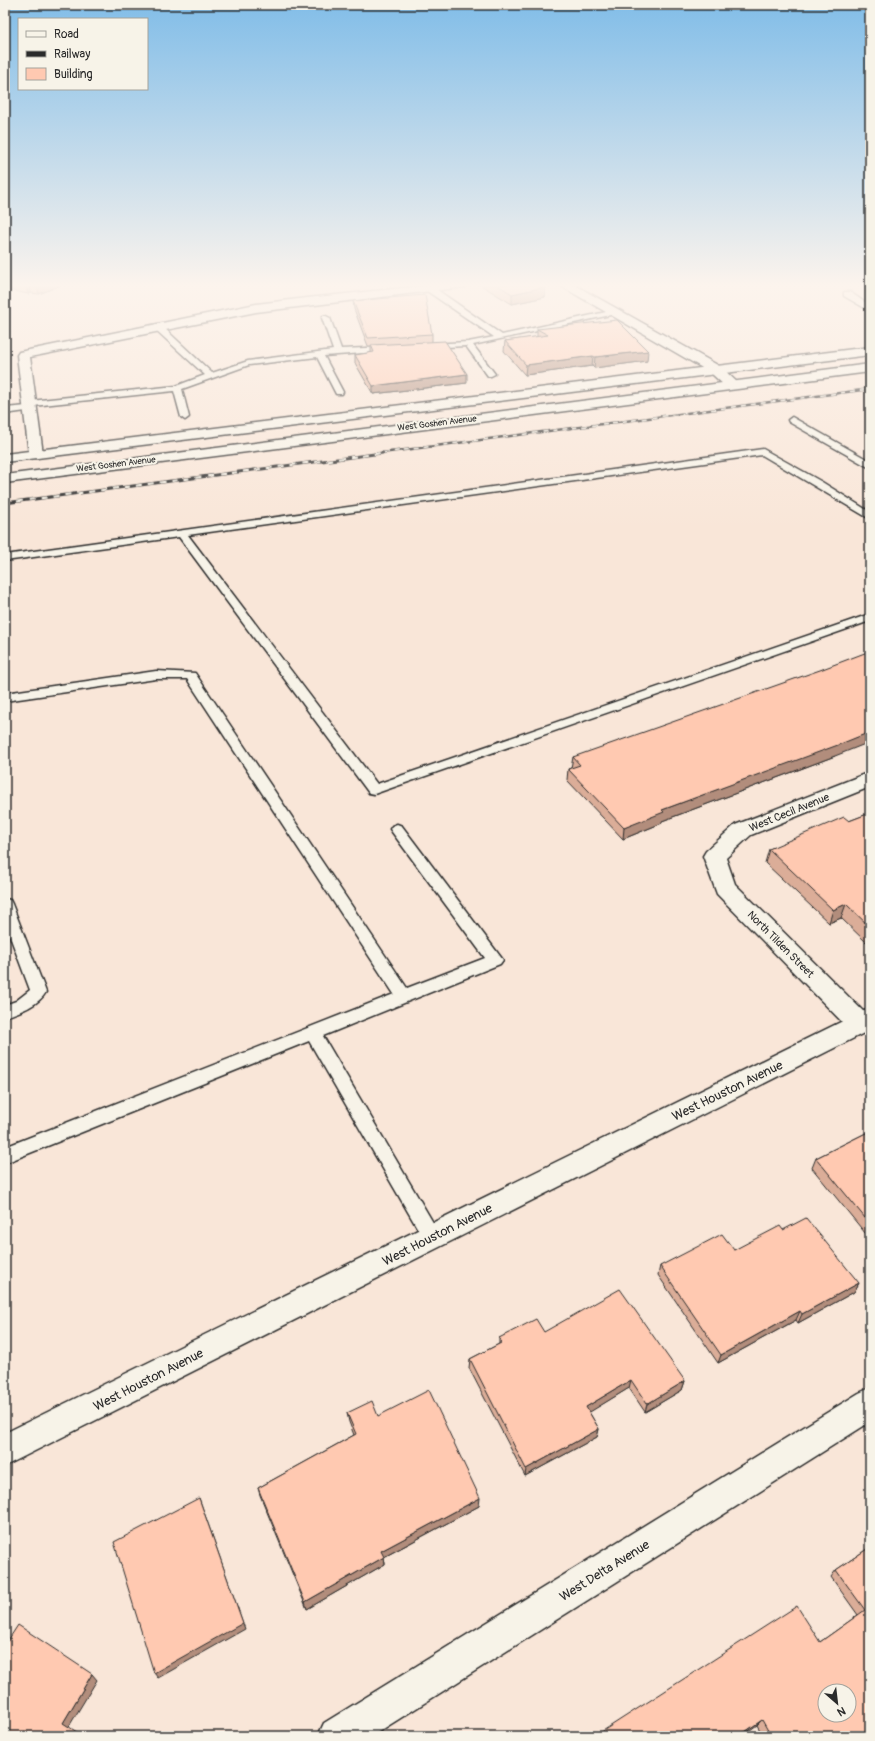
<svg xmlns="http://www.w3.org/2000/svg" width="875" height="1741" font-family="Pangolin,sans-serif">
	<style>
		.lines { fill: none; stroke-linecap: round; stroke-linejoin: round }
		.service-casing { stroke: #2b2b2b; stroke-width: 3 }
		.minor-casing { stroke: #2b2b2b; stroke-width: 3 }
		.tertiary-casing { stroke: #2b2b2b; stroke-width: 3 }
		.secondary-casing { stroke: #2b2b2b; stroke-width: 3 }
		.service { fill: #f7f3e8; fill-rule: evenodd }
		.minor { fill: #f7f3e8; fill-rule: evenodd }
		.tertiary { fill: #f7f3e8; fill-rule: evenodd }
		.secondary { fill: #f7f3e8; fill-rule: evenodd }
		.rail-far1-casing { stroke: #2b2b2b; stroke-width: 2.5 }
		.rail-casing { stroke: #2b2b2b; stroke-width: 3 }
		.rail-far1 { stroke: #f7f3e8; stroke-width: 1.5; stroke-dasharray: 5; stroke-linecap: butt }
		.rail { stroke: #f7f3e8; stroke-width: 2; stroke-dasharray: 6; stroke-linecap: butt }
		.wall { fill: #dbad98; stroke: #2b2b2b }
		.shaded-wall { fill: #b28d7c; stroke: #2b2b2b }
		.building { fill: #ffc9b1; stroke: #2b2b2b; fill-rule: evenodd }
		.labels { text-anchor: middle; stroke-width: 4; stroke-linejoin: round; paint-order: stroke }
		.far-street-label { font-size: 9px; fill: #2b2b2b; stroke: #f7f3e8 }
		.street-label { font-size: 11px; fill: #2b2b2b; stroke: #f7f3e8 }
		.near-street-label { font-size: 13px; fill: #2b2b2b; stroke: #f7f3e8 }
	</style>
	<rect width="100%" height="100%" fill="#f9e6d8"/>
	<filter id="ink" filterUnits="userSpaceOnUse"><feTurbulence type="fractalNoise" baseFrequency=".025" numOctaves="2"/><feDisplacementMap in="SourceGraphic" scale="8" xChannelSelector="R" yChannelSelector="G"/><feConvolveMatrix kernelMatrix="1 2 1 2 8 2 1 2 1" color-interpolation-filters="sRGB"/></filter>
	<g filter="url(#ink)">
		<g class="lines">
			<defs>
				<g id="service">
					<path d="M 427,287 L 433,287 L 502,335 L 615,310 L 619,312 L 615,314 L 473,345 L 495,374 L 491,376 L 488,376 L 466,346 L 426,348 L 426,344 L 429,344 L 468,342 L 494,337 L 427,291 Z"/>
					<path d="M 844,292 L 850,292 L 870,306 L 870,311 L 844,296 Z"/>
					<path d="M 323,316 L 326,316 L 330,318 L 341,349 L 390,347 L 394,349 L 390,351 L 324,356 L 343,392 L 342,394 L 336,394 L 317,357 L 249,365 L 182,389 L 189,417 L 185,420 L 181,417 L 174,391 L 33,406 L 34,408 L 33,410 L 5,414 L 5,408 L 27,406 L 26,404 L 27,402 L 30,401 L 176,386 L 205,375 L 156,330 L 156,326 L 162,326 L 212,373 L 248,361 L 333,350 L 322,318 Z"/>
					<path d="M 792,417 L 870,461 L 870,468 L 789,422 L 788,420 Z"/>
					<path d="M 763,449 L 822,482 L 870,512 L 870,519 L 762,455 L 188,535 L 377,784 L 870,614 L 870,621 L 374,794 L 369,793 L 179,537 L 5,561 L 5,555 Z"/>
					<path d="M 156,671 L 195,673 L 407,988 L 485,958 L 392,832 L 390,829 L 392,826 L 397,824 L 402,826 L 503,960 L 500,964 L 323,1036 L 438,1231 L 441,1237 L 438,1243 L 432,1245 L 426,1243 L 309,1041 L 5,1163 L 5,1147 L 394,994 L 187,679 L 156,679 L 5,701 L 5,693 Z"/>
					<path d="M 5,899 L 10,900 L 12,904 L 46,992 C 38,1006 19,1012 5,1017 L 5,1005 L 16,1001 L 30,990 L 5,923 Z"/>
				</g>
				<g id="minor">
					<path d="M 440,284 L 471,284 L 465,287 L 256,312 L 30,357 L 43,454 L 41,457 L 36,458 L 31,457 L 29,454 L 17,355 L 19,352 L 256,304 L 307,298 Z"/>
					<path d="M 870,772 L 870,787 L 751,835 L 726,858 L 735,884 L 869,1017 L 870,1019 L 869,1031 L 860,1034 L 851,1031 L 717,894 L 703,856 L 706,851 L 735,825 Z"/>
					<path d="M 870,1388 L 870,1422 L 372,1736 L 318,1736 L 324,1723 L 859,1393 Z"/>
				</g>
				<g id="tertiary">
					<path d="M 559,284 L 573,284 L 721,367 L 740,385 L 738,388 C 727,391 719,380 711,373 L 561,286 Z"/>
					<path d="M 870,1009 L 870,1030 L 5,1466 L 5,1433 L 861,1012 Z"/>
				</g>
				<g id="secondary">
					<path d="M 870,347 L 870,355 L 5,462 L 5,454 Z"/>
					<path d="M 870,364 L 870,372 L 5,483 L 5,475 Z"/>
				</g>
			</defs>
			<use href="#service" class="service-casing"/>
			<use href="#minor" class="minor-casing"/>
			<use href="#tertiary" class="tertiary-casing"/>
			<use href="#secondary" class="secondary-casing"/>
			<use href="#service" class="service"/>
			<use href="#minor" class="minor"/>
			<use href="#tertiary" class="tertiary"/>
			<use href="#secondary" class="secondary"/>
			<defs>
				<path id="rail-far1" d="M 374,454 L 870,389"/>
				<path id="rail" d="M 5,503 L 382,453"/>
			</defs>
			<use href="#rail-far1" class="rail-far1-casing"/>
			<use href="#rail" class="rail-casing"/>
			<use href="#rail-far1" class="rail-far1"/>
			<use href="#rail" class="rail"/>
		</g>
		<g class="wall">
			<path d="M 5,284 L 61,284 L 61,285 L 39,294 L 31,293 L 28,294 L 5,289 Z"/>
			<path d="M 479,284 L 540,284 L 545,287 L 545,297 L 512,304 Z"/>
			<path d="M 353,301 L 432,334 L 432,342 L 467,383 L 373,394 L 355,363 L 355,355 L 371,353 L 371,346 L 368,346 L 354,309 Z"/>
			<path d="M 537,329 L 647,361 L 594,368 L 592,366 L 525,375 L 504,351 L 505,341 L 537,337 Z"/>
			<path d="M 835,756 L 662,821 L 662,823 L 623,839 L 567,780 L 568,769 L 571,768 L 573,757 Z"/>
			<path d="M 870,813 L 870,940 L 866,942 L 841,918 L 829,923 L 765,863 L 769,849 L 849,821 Z"/>
			<path d="M 870,1131 L 870,1239 L 812,1168 L 816,1158 Z"/>
			<path d="M 783,1230 L 859,1283 L 854,1292 L 798,1323 L 796,1320 L 718,1363 L 658,1275 L 660,1266 L 734,1250 Z"/>
			<path d="M 544,1332 L 685,1381 L 682,1390 L 645,1412 L 629,1388 L 589,1412 L 599,1429 L 597,1437 L 525,1476 L 469,1368 L 470,1359 L 499,1344 L 499,1338 Z"/>
			<path d="M 347,1413 L 378,1416 L 479,1506 L 384,1557 L 385,1564 L 307,1609 L 260,1495 L 258,1488 L 354,1435 L 349,1422 Z"/>
			<path d="M 870,1547 L 870,1736 L 763,1736 L 757,1725 L 820,1642 L 858,1615 L 831,1577 L 836,1570 Z"/>
		</g>
		<g class="shaded-wall">
			<path d="M 43,284 L 61,284 L 61,285 L 39,294 L 37,286 Z"/>
			<path d="M 30,285 L 31,293 L 28,294 L 26,286 Z"/>
			<path d="M 545,287 L 545,297 L 512,304 L 512,294 Z"/>
			<path d="M 648,351 L 647,361 L 594,368 L 595,357 Z"/>
			<path d="M 593,356 L 592,366 L 525,375 L 526,365 Z"/>
			<path d="M 467,374 L 467,383 L 373,394 L 373,386 Z"/>
			<path d="M 870,732 L 870,742 L 835,756 L 662,821 L 662,823 L 623,839 L 624,828 L 662,810 Z"/>
			<path d="M 846,904 L 841,918 L 829,923 L 833,910 Z"/>
			<path d="M 870,932 L 870,940 L 866,942 Z"/>
			<path d="M 859,1283 L 854,1292 L 798,1323 L 802,1314 Z"/>
			<path d="M 800,1311 L 796,1320 L 718,1363 L 721,1355 Z"/>
			<path d="M 631,1380 L 629,1388 L 585,1415 L 586,1407 Z"/>
			<path d="M 685,1381 L 682,1390 L 645,1412 L 647,1404 Z"/>
			<path d="M 599,1429 L 597,1437 L 525,1476 L 526,1469 Z"/>
			<path d="M 199,1498 L 245,1629 L 158,1678 L 154,1673 Z"/>
			<path d="M 480,1498 L 479,1506 L 382,1558 L 381,1551 Z"/>
			<path d="M 384,1557 L 385,1564 L 307,1609 L 305,1602 Z"/>
			<path d="M 92,1674 L 97,1680 L 68,1728 L 63,1723 Z"/>
			<path d="M 762,1720 L 757,1725 L 742,1736 L 739,1736 Z"/>
		</g>
		<g class="building">
			<path d="M 16,284 L 43,284 L 37,286 L 30,285 L 26,286 Z"/>
			<path d="M 496,284 L 540,284 L 545,287 L 512,294 Z"/>
			<path d="M 425,295 L 432,334 L 368,338 L 353,301 Z"/>
			<path d="M 617,320 L 648,351 L 595,357 L 593,356 L 526,365 L 505,341 L 548,335 L 537,329 Z"/>
			<path d="M 445,341 L 467,374 L 373,386 L 355,355 L 374,352 L 371,345 Z"/>
			<path d="M 870,651 L 870,732 L 838,745 L 662,810 L 664,812 L 624,828 L 568,769 L 580,765 L 573,757 L 820,670 Z"/>
			<path d="M 870,813 L 870,927 L 846,904 L 833,910 L 769,849 L 844,817 L 849,821 Z"/>
			<path d="M 870,1131 L 870,1224 L 816,1158 Z"/>
			<path d="M 806,1218 L 859,1283 L 802,1314 L 800,1311 L 721,1355 L 660,1266 L 722,1234 L 734,1250 L 780,1226 L 783,1230 Z"/>
			<path d="M 620,1289 L 685,1381 L 647,1404 L 631,1380 L 586,1407 L 599,1429 L 526,1469 L 470,1359 L 501,1343 L 499,1338 L 536,1319 L 544,1332 Z"/>
			<path d="M 429,1390 L 480,1498 L 381,1551 L 384,1557 L 305,1602 L 258,1488 L 356,1434 L 347,1413 L 372,1401 L 378,1416 Z"/>
			<path d="M 199,1498 L 243,1623 L 154,1673 L 114,1542 Z"/>
			<path d="M 870,1547 L 870,1736 L 771,1736 L 762,1720 L 739,1736 L 595,1736 L 797,1606 L 820,1642 L 865,1610 L 836,1570 ZM 825,1691 L 849,1691 L 849,1715 L 825,1715 Z"/>
			<path d="M 18,1625 L 92,1674 L 63,1723 L 83,1736 L 5,1736 L 5,1645 Z"/>
		</g>
	</g>
	<linearGradient id="sky" x2="0" y2="1"><stop stop-color="#81bde8"/><stop offset="0.54" stop-color="#fcf4ed"/><stop offset="1" stop-color="#fcf4ed" stop-opacity="0"/></linearGradient>
	<rect width="875" height="528" fill="url(#sky)"/>
	<g class="labels">
		<g class="far-street-label">
			<text transform="translate(437 423) rotate(-7)" y="3">West Goshen Avenue</text>
			<text transform="translate(116 464) rotate(-7)" y="3">West Goshen Avenue</text>
		</g>
		<g class="street-label">
			<text transform="translate(789 812) rotate(-22)" y="4">West Cecil Avenue</text>
			<text transform="translate(781 944) rotate(45)" y="4">North Tilden Street</text>
		</g>
		<g class="near-street-label">
			<text transform="translate(727 1090) rotate(-26)" y="5">West Houston Avenue</text>
			<text transform="translate(437 1234) rotate(-27)" y="5">West Houston Avenue</text>
			<text transform="translate(148 1379) rotate(-27)" y="5">West Houston Avenue</text>
			<text transform="translate(604 1570) rotate(-32)" y="5">West Delta Avenue</text>
		</g>
	</g>
	<rect width="875" height="1741" fill="none" stroke="#f7f3e8" stroke-width="20"/>
	<rect x="10" y="10" width="855" height="1721" fill="none" stroke="#2b2b2b" stroke-width="1.5" filter="url(#ink)"/>
	<rect x="18" y="18" width="130" height="72" fill="#f7f3e8" stroke="#a5a39c"/>
	<rect x="26" y="31" width="20" height="6" fill="#f7f3e8" stroke="#a5a39c"/>
	<text x="54" y="38" font-size="12" fill="#2b2b2b">Road</text>
	<rect x="26" y="51" width="20" height="6" fill="#2b2b2b" stroke="#a5a39c"/>
	<text x="54" y="58" font-size="12" fill="#2b2b2b">Railway</text>
	<rect x="26" y="68" width="20" height="12" fill="#ffc9b1" stroke="#a5a39c"/>
	<text x="54" y="78" font-size="12" fill="#2b2b2b">Building</text>
	<g transform="translate(837 1703) rotate(152)"><circle r="19" fill="#f7f3e8" stroke="#a5a39c"/>
	<path d="M0-3L7 15L0 10L-7 15Z" fill="#2b2b2b"/>
	<text y="-6" font-size="11" font-weight="bold" text-anchor="middle" fill="#2b2b2b">N</text>
	</g>
</svg>
